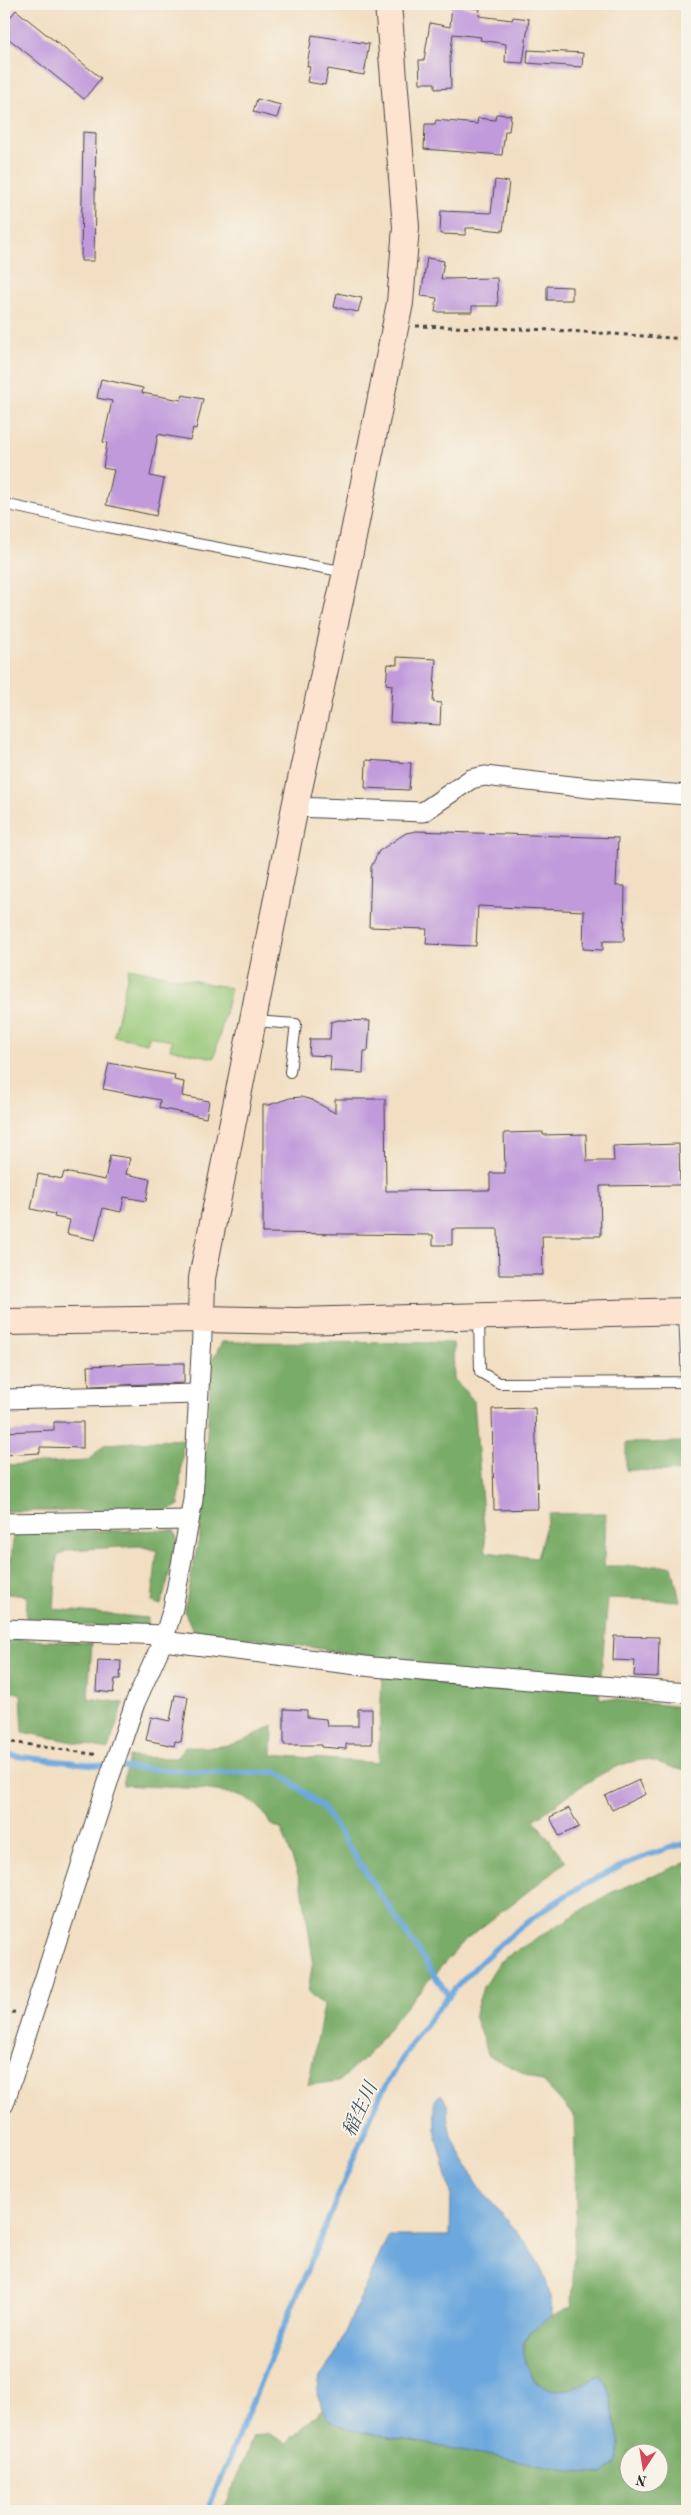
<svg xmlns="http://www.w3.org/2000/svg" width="691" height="2515" font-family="'Old Standard TT','Noto Serif JP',serif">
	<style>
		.green { fill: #97c878; stroke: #617a52 }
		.forest { fill: #79ac68; stroke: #526c4a; fill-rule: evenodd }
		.water { fill: #6ca7dd; stroke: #4c6984 }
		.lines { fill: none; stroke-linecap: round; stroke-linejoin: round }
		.stream { stroke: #6ca7dd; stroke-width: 5.5 }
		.building { fill: #c09adb }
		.lane-casing { stroke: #494642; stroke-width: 12 }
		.street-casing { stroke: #494642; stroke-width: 21 }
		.secondary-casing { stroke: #494642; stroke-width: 28 }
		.path { stroke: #494642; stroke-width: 3; stroke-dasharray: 4 4; stroke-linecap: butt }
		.lane { stroke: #fff; stroke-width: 10 }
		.street { stroke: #fff; stroke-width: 19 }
		.secondary { stroke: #fde4d1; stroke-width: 26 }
		.labels { text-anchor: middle; stroke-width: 4; stroke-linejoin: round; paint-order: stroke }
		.water-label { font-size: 19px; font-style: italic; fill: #425669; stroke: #f7f3e8 }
	</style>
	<rect width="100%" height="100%" fill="#f7f3e8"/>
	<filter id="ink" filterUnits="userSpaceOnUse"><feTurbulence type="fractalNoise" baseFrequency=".02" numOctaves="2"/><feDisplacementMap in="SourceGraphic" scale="10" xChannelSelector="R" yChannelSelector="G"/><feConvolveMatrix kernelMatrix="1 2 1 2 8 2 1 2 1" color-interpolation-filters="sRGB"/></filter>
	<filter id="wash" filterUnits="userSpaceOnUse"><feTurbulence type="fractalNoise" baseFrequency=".0096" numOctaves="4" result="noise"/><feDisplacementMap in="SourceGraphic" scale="20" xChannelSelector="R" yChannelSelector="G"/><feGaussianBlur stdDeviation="1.12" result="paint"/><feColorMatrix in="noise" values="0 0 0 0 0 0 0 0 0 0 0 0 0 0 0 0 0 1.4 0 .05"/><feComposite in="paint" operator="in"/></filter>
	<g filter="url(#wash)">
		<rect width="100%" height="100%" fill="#f2dfc3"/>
		<path class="green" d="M 129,968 L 231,988 L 214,1058 L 170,1049 L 172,1041 L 149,1036 L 147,1043 L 114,1036 Z"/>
		<g class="forest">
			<path d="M 222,1342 L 453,1343 L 454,1379 L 474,1401 L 486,1552 L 537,1558 L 549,1514 L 606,1513 L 604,1566 L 672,1566 L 680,1601 L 608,1598 L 599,1698 L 683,1707 L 687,1666 L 687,1771 C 674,1770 653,1758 642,1760 C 605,1764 564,1799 534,1820 L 566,1862 L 465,1940 L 400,2013 L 373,2049 L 340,2081 L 308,2085 L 324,2006 L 308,1992 L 313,1960 L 302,1886 L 282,1830 L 270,1824 C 266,1815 257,1803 247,1799 C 213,1785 160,1788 123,1785 L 129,1757 L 176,1758 L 185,1747 C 224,1748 240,1746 273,1725 L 272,1755 L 378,1763 L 383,1658 L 193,1630 L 184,1611 L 200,1534 L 212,1361 Z"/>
			<path d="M 183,1439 L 179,1505 L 168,1511 L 4,1511 L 4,1465 L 87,1461 L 105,1444 Z"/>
			<path d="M 687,1442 L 687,1472 L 626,1470 L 626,1443 Z"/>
			<path d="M 174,1530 L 178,1542 L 161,1605 L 152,1602 L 157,1551 L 140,1546 L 68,1550 L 57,1557 L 54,1609 L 148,1618 L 148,1629 L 36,1622 L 26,1618 L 27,1596 L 7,1594 L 14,1532 Z"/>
			<path d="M 4,1639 L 92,1643 L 88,1698 L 124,1703 L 108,1749 L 23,1732 L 21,1694 L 4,1689 Z"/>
			<path d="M 687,1862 L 687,2511 L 223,2511 L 253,2437 L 268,2433 L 286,2443 L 324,2408 L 328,2418 L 346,2429 L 585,2473 L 603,2474 L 620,2445 L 607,2384 L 600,2376 C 584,2381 569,2393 552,2389 C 541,2387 534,2381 529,2371 C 510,2335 544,2319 572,2306 L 576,2204 L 574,2115 L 544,2083 L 489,2056 L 474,2016 L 483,1987 L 500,1961 L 610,1893 ZM 628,2452 L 658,2452 L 658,2482 L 628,2482 Z"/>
		</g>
		<path class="water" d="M 441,2094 C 453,2110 444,2111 449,2126 C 453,2141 467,2167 476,2181 C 504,2225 554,2258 551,2316 L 531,2331 L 523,2343 L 525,2363 L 535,2382 L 553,2390 L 570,2389 L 600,2376 L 607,2384 L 620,2445 L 616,2464 L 603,2474 L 585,2473 L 346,2429 L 328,2418 L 317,2395 L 320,2376 L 334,2357 L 388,2236 L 450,2236 L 451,2193 L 435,2129 L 434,2100 Z"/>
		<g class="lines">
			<g class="stream">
				<path d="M 4,1755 L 105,1766"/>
				<path d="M 120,1767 L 217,1773 L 279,1772 L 323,1808 L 449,1997"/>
				<path d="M 207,2511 L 380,2095 C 393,2074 405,2053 419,2033 C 484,1944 579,1871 687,1843"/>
			</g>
		</g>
		<g id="blocks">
			<g class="building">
				<path d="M 452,5 L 480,9 L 479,16 L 512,20 L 513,17 L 529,19 L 523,63 L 505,62 L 506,44 L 480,40 L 481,37 L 453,34 L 450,57 L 451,88 L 435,89 L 435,83 L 420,83 L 419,60 L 424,60 L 430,23 L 450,27 Z"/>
				<path d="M 16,10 L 101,78 L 84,99 L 4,35 L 4,25 Z"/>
				<path d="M 312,35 L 369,44 L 364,75 L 328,69 L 325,85 L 307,82 L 310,67 L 307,66 Z"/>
				<path d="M 528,50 L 583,53 L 582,67 L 527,63 Z"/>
				<path d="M 257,99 L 281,105 L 277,118 L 253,112 Z"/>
				<path d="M 496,114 L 511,115 L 509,131 L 505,131 L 502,155 L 424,149 L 425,124 L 435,124 L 436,120 L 477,124 L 478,118 L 495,120 Z"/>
				<path d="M 83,132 L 96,133 L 94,261 L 81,261 Z"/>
				<path d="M 495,180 L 509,182 L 503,231 L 474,228 L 466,228 L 466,235 L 440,234 L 441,211 L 491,213 Z"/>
				<path d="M 427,258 L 444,261 L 441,279 L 497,278 L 498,306 L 472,306 L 472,312 L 435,312 L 437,298 L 421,296 Z"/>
				<path d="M 547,286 L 572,287 L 572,300 L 547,300 Z"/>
				<path d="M 337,293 L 362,298 L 358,312 L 334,307 Z"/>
				<path d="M 101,379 L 143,388 L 142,393 L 181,400 L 183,395 L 203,399 L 196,429 L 193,428 L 190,440 L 158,434 L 150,476 L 164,479 L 156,516 L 106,505 L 114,470 L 103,468 L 107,443 L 103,442 L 112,401 L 97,398 Z"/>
				<path d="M 397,657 L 436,659 L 433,702 L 441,703 L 440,725 L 390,722 L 392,685 L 386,684 L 388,664 L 397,665 Z"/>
				<path d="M 366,760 L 411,763 L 409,790 L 365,788 Z"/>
				<path d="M 416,831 L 618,838 L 616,886 L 625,886 L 624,941 L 603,941 L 603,950 L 583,949 L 584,911 L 478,906 L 476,946 L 426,944 L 427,929 L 369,927 L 371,867 L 379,851 L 406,833 Z"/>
				<path d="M 339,1020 L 370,1021 L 368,1051 L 364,1051 L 363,1073 L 330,1071 L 331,1056 L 309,1055 L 310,1039 L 330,1039 L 331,1022 Z"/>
				<path d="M 109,1063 L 175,1075 L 174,1080 L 184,1082 L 182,1096 L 209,1101 L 206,1118 L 159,1108 L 160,1100 L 103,1089 Z"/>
				<path d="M 301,1097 L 312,1100 L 335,1113 L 335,1099 L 385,1099 L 386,1191 L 490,1190 L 490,1173 L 505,1173 L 504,1133 L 543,1132 L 543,1135 L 586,1134 L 587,1161 L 614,1161 L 613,1146 L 679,1144 L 680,1185 L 600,1186 L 601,1236 L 542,1236 L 543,1275 L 499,1275 L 498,1229 L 452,1229 L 452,1245 L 433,1245 L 433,1235 L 263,1233 L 263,1105 L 269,1105 L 290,1098 Z"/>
				<path d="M 110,1155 L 130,1158 L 126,1174 L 150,1179 L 146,1201 L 124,1197 L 121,1212 L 103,1208 L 95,1240 L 67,1234 L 70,1220 L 54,1217 L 55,1214 L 31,1209 L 38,1174 L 62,1179 L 64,1172 L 105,1180 Z"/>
				<path d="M 150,1363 L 184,1363 L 184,1383 L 89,1386 L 88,1366 Z"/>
				<path d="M 535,1408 L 538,1509 L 494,1510 L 492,1409 Z"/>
				<path d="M 54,1422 L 83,1422 L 83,1448 L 40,1447 L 40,1453 L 4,1455 L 4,1432 L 54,1430 Z"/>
				<path d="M 614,1636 L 659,1637 L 658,1677 L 634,1676 L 635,1661 L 613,1660 Z"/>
				<path d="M 98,1660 L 121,1661 L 120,1679 L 115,1679 L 113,1693 L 96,1691 Z"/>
				<path d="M 175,1695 L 188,1697 L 181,1742 L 175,1741 L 174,1746 L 146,1740 L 151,1717 L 170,1721 Z"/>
				<path d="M 284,1709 L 307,1710 L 307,1717 L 326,1719 L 327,1726 L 358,1726 L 358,1709 L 372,1709 L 372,1744 L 346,1744 L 346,1749 L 321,1747 L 321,1745 L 284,1745 Z"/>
				<path d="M 639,1780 L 646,1794 L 612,1810 L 605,1796 Z"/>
				<path d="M 569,1808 L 579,1827 L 559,1836 L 550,1817 Z"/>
			</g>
		</g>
	</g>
	<g filter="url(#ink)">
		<use href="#blocks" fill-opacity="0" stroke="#494642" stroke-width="1"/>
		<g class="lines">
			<defs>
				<g id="lane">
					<path d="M 4,504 L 107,527 L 346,572"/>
					<path d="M 254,1021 L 296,1024 L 290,1072"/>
					<path d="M 479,1316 L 480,1372 L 499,1383 L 687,1382 L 684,1312"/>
				</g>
				<g id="street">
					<path d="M 295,807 L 423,812 L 471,779 L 485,776 L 589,788 L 687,795"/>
					<path d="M 4,1399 L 197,1394"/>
					<path d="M 4,1523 L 189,1520"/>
					<path d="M 4,1629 L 164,1635"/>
					<path d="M 163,1641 L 373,1667 L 687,1693"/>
					<path d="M 4,2104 L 110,1776 L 135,1703 L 163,1641 L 173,1608 L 193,1500 L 202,1335 L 201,1319"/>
				</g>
				<g id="secondary">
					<path d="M 201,1319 L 202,1278 L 295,807 L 346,572 L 400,303 L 406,227 L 388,4"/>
					<path d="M 4,1322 L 201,1319 L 296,1321 L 687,1311"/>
				</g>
			</defs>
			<use href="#lane" class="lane-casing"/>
			<use href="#street" class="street-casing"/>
			<use href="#secondary" class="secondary-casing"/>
			<g class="path">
				<path d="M 416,326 L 554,330 L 687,339"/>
				<path d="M 4,1741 L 99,1755"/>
				<path d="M 4,2013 L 15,2012"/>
			</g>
			<use href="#lane" class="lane"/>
			<use href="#street" class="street"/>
			<use href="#secondary" class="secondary"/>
		</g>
	</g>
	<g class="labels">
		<g class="water-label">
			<text transform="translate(359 2109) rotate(-65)" y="7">稲生川</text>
		</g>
	</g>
	<rect width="691" height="2515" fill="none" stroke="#f7f3e8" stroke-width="20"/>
	<g transform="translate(644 2468) rotate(192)"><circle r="24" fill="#f7f3e8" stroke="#a5a39c"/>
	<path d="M0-4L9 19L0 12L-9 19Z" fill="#d1495b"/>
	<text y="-8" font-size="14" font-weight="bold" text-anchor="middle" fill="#2b2b2b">N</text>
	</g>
</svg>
